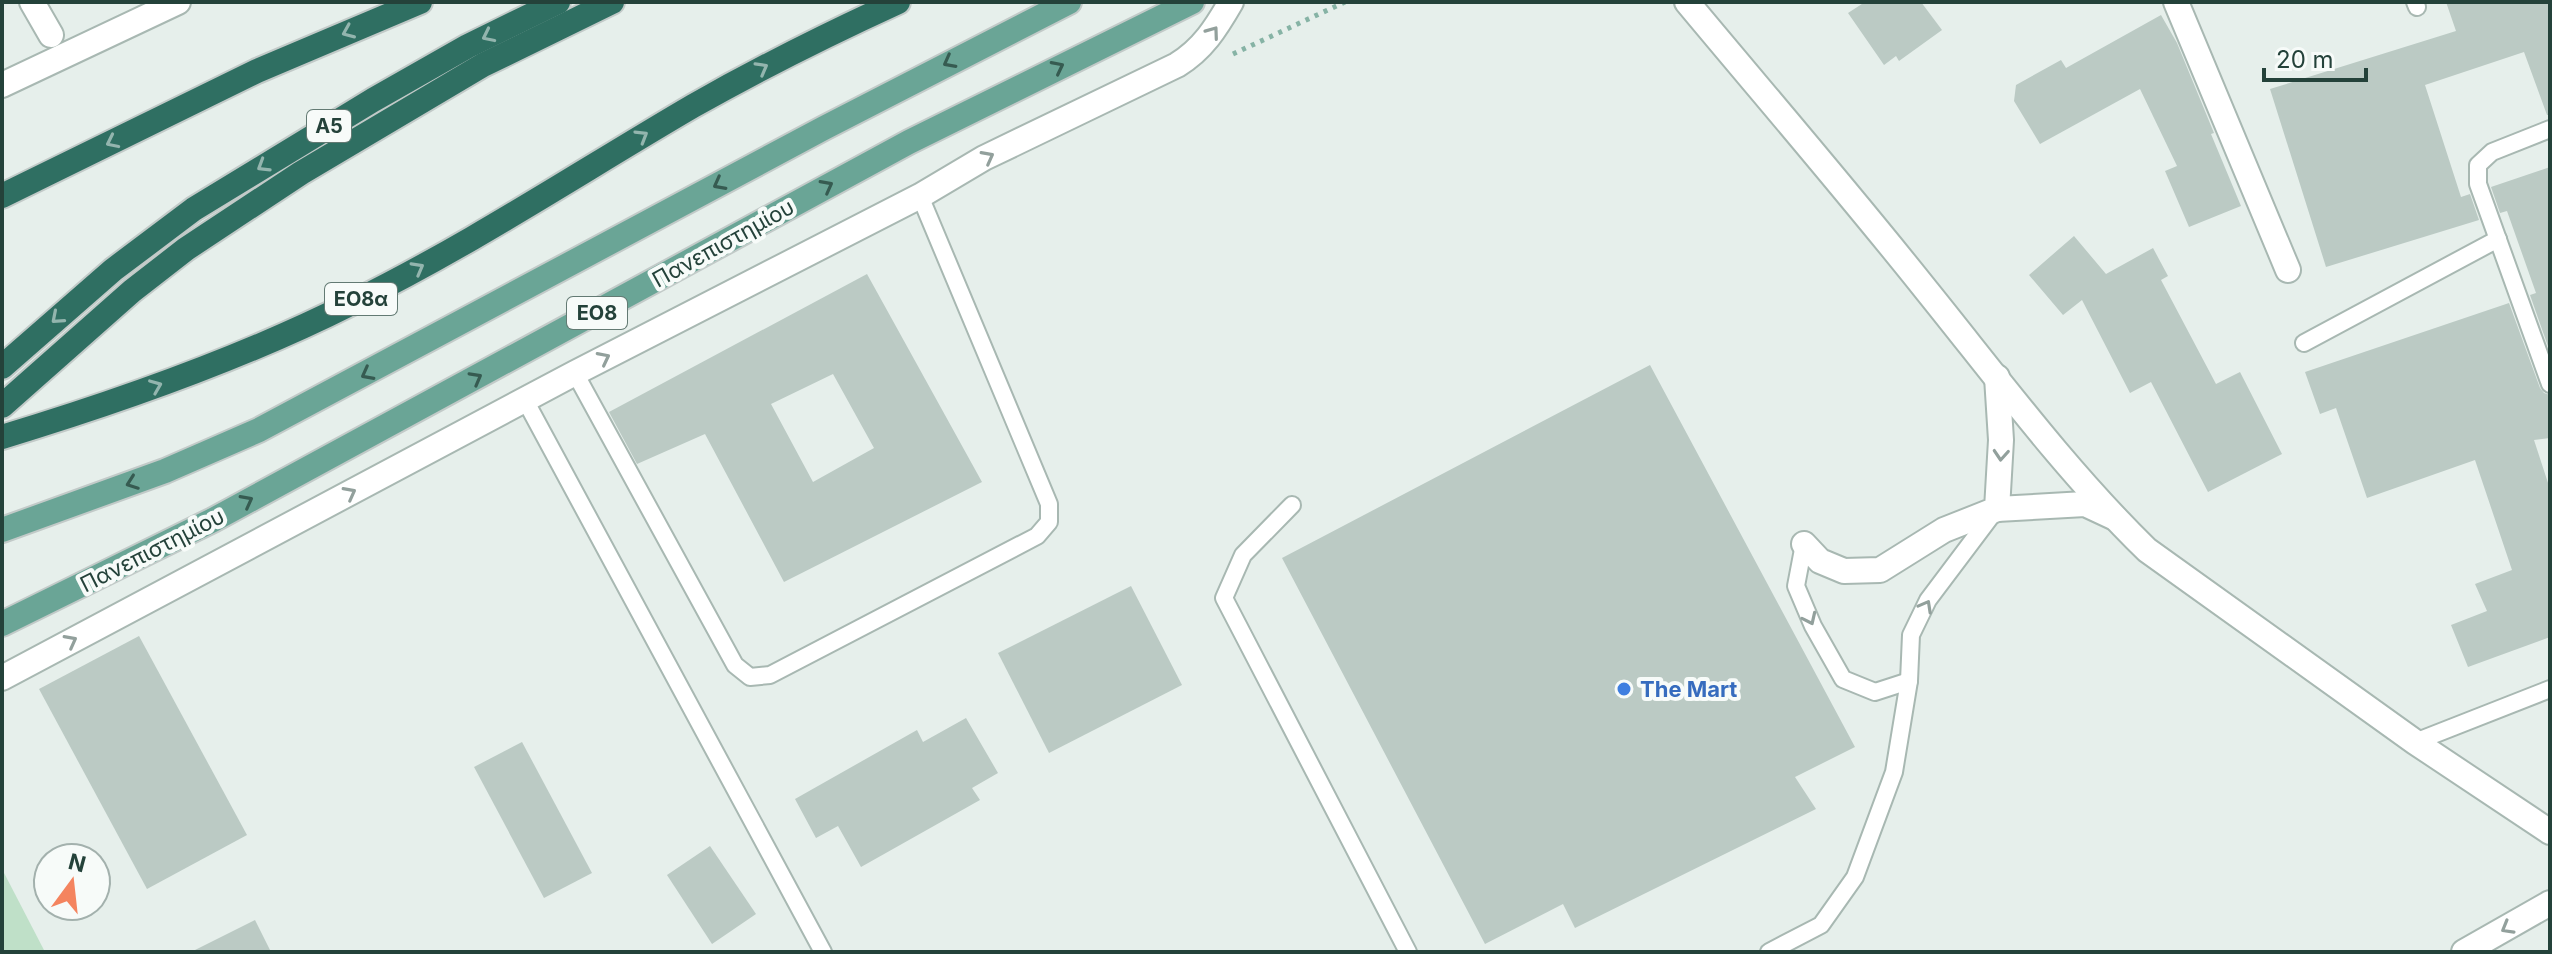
<svg xmlns="http://www.w3.org/2000/svg" width="2552" height="954" font-family="Inter,sans-serif">
	<style>
		.green { fill: #bfe0c8 }
		.building { fill: #bbcac4; fill-rule: evenodd }
		.lines { fill: none; stroke-linecap: round; stroke-linejoin: round }
		.service-casing { stroke: #a8b8b2; stroke-width: 20 }
		.minor-casing { stroke: #a8b8b2; stroke-width: 28 }
		.tertiary-casing { stroke: #a8b8b2; stroke-width: 28 }
		.primary-casing { stroke: #c2cac8; stroke-width: 28 }
		.motorway-casing { stroke: #c2cac8; stroke-width: 28 }
		.path { stroke: #86b3a5; stroke-width: 5; stroke-dasharray: 4 6; stroke-linecap: butt }
		.service { stroke: #fff; stroke-width: 16 }
		.minor { stroke: #fff; stroke-width: 24 }
		.tertiary { stroke: #fff; stroke-width: 24 }
		.primary { stroke: #6aa596; stroke-width: 24 }
		.motorway { stroke: #2f6f62; stroke-width: 24 }
		.oneway { stroke: #93b5ae }
		.oneway2 { stroke: #92a09c }
		.oneway3 { stroke: #365b51 }
		.shop-dot { fill: #3f7fe0; stroke: #f7fbf9; stroke-width: 3 }
		.labels { text-anchor: middle; stroke-width: 8; stroke-linejoin: round; paint-order: stroke }
		.shield { fill: #f7fbf9; stroke: #637a73; stroke-width: 2 }
		.shield-label { font-size: 20px; font-weight: bold; fill: #24423a }
		.street-label { font-size: 22px; fill: #24423a; stroke: #f7fbf9 }
		.shop-label { font-size: 22px; font-weight: bold; fill: #366cbe; stroke: #f7fbf9; text-anchor: start }
	</style>
	<rect width="100%" height="100%" fill="#e6efeb"/>
	<path class="green" d="M 2,869 L 45,952 L 2,952 Z"/>
	<g class="building">
		<path d="M 1865,2 L 1921,2 L 1942,30 L 1899,61 L 1896,56 L 1884,65 L 1848,13 Z"/>
		<path d="M 2446,2 L 2550,2 L 2550,115 L 2547,115 L 2524,52 L 2425,85 L 2461,197 L 2470,194 L 2479,220 L 2326,267 L 2270,89 L 2456,31 Z"/>
		<path d="M 2161,15 L 2177,43 L 2214,133 L 2211,134 L 2241,206 L 2189,227 L 2165,171 L 2177,166 L 2140,89 L 2040,144 L 2014,101 L 2016,85 L 2061,60 L 2066,68 Z"/>
		<path d="M 2550,167 L 2550,352 L 2530,295 L 2536,293 L 2507,211 L 2500,213 L 2491,187 Z"/>
		<path d="M 2074,236 L 2106,274 L 2153,248 L 2168,276 L 2161,280 L 2216,384 L 2240,372 L 2282,454 L 2208,492 L 2151,382 L 2130,393 L 2082,300 L 2063,315 L 2029,275 Z"/>
		<path d="M 867,274 L 982,482 L 784,582 L 705,434 L 637,464 L 609,412 ZM 833,374 L 874,448 L 813,482 L 771,404 Z"/>
		<path d="M 2509,303 L 2540,388 L 2544,393 L 2550,395 L 2550,438 L 2534,440 L 2550,489 L 2550,637 L 2468,667 L 2451,625 L 2487,611 L 2475,584 L 2512,570 L 2475,460 L 2367,498 L 2336,408 L 2320,414 L 2305,372 Z"/>
		<path d="M 1650,365 L 1855,747 L 1795,777 L 1816,809 L 1575,928 L 1563,904 L 1485,944 L 1282,558 Z"/>
		<path d="M 1131,586 L 1182,685 L 1049,753 L 998,653 Z"/>
		<path d="M 139,636 L 247,835 L 147,889 L 39,689 Z"/>
		<path d="M 966,718 L 998,773 L 972,788 L 980,800 L 861,867 L 838,826 L 816,838 L 795,799 L 917,730 L 923,742 Z"/>
		<path d="M 522,742 L 592,873 L 544,898 L 474,767 Z"/>
		<path d="M 710,846 L 756,914 L 712,944 L 667,875 Z"/>
		<path d="M 255,920 L 271,952 L 191,952 Z"/>
	</g>
	<g class="lines">
		<defs>
			<g id="service">
				<path d="M 2415,2 L 2417,7"/>
				<path d="M 2550,129 L 2492,152 L 2478,165 L 2478,184 L 2550,384"/>
				<path d="M 2304,343 L 2498,239"/>
				<path d="M 575,373 L 735,665 L 750,677 L 770,675 L 1037,536 L 1049,522 L 1049,504 L 920,196"/>
				<path d="M 525,400 L 823,952"/>
				<path d="M 1292,505 L 1243,555 L 1224,598 L 1408,952"/>
				<path d="M 1804,544 L 1796,586 L 1813,626 L 1843,679 L 1875,692 L 1909,681"/>
				<path d="M 2415,742 L 2550,689"/>
				<path d="M 1769,952 L 1821,925 L 1855,877 L 1894,772 L 1909,681 L 1911,635 L 1928,600 L 1995,511"/>
			</g>
			<g id="minor">
				<path d="M 32,2 L 51,35"/>
				<path d="M 2176,2 L 2288,270"/>
				<path d="M 1997,509 L 2085,504 L 2115,518"/>
				<path d="M 1804,544 L 1820,561 L 1844,571 L 1880,570 L 1944,530 L 1997,509 L 2001,440 L 1997,377"/>
				<path d="M 2,678 L 575,373 L 920,196 L 984,158 L 1177,65 C 1203,49 1216,28 1231,2"/>
			</g>
			<g id="tertiary">
				<path d="M 1687,2 C 1767,98 1849,193 1927,291 C 1998,379 2066,471 2147,550 L 2415,742 L 2550,832"/>
				<path d="M 2,85 L 178,2"/>
				<path d="M 2464,952 L 2550,903"/>
			</g>
			<g id="primary">
				<path d="M 2,530 L 165,471 L 259,430 L 824,128 L 1069,2"/>
				<path d="M 2,624 L 213,520 L 909,142 L 1192,2"/>
			</g>
			<g id="motorway">
				<path d="M 2,196 L 257,71 L 420,2"/>
				<path d="M 2,367 L 113,270 L 194,209 L 373,100 L 468,46 L 558,2"/>
				<path d="M 2,406 L 132,291 L 186,249 L 301,173 L 483,65 L 612,2"/>
				<path d="M 2,437 C 121,401 241,359 352,303 C 470,245 580,172 693,106 C 760,68 828,34 898,2"/>
			</g>
		</defs>
		<use href="#service" class="service-casing"/>
		<use href="#minor" class="minor-casing"/>
		<use href="#tertiary" class="tertiary-casing"/>
		<use href="#primary" class="primary-casing"/>
		<use href="#motorway" class="motorway-casing"/>
		<path class="path" d="M 1233,54 L 1345,2"/>
		<use href="#service" class="service"/>
		<use href="#minor" class="minor"/>
		<use href="#tertiary" class="tertiary"/>
		<use href="#primary" class="primary"/>
		<use href="#motorway" class="motorway"/>
	</g>
	<defs><path id="oneway-chevron" d="M-2-3.5L2.5 0L-2 3.5" fill="none" stroke-width="1.6" stroke-linecap="round" stroke-linejoin="round" transform="scale(2)"/></defs>
	<g class="oneway">
		<use href="#oneway-chevron" transform="translate(348 32) rotate(157)"/>
		<use href="#oneway-chevron" transform="translate(488 36) rotate(154)"/>
		<use href="#oneway-chevron" transform="translate(762 68) rotate(-29)"/>
		<use href="#oneway-chevron" transform="translate(642 136) rotate(-31)"/>
		<use href="#oneway-chevron" transform="translate(112 142) rotate(154)"/>
		<use href="#oneway-chevron" transform="translate(263 166) rotate(148)"/>
		<use href="#oneway-chevron" transform="translate(418 268) rotate(-29)"/>
		<use href="#oneway-chevron" transform="translate(57 318) rotate(139)"/>
		<use href="#oneway-chevron" transform="translate(156 386) rotate(-22)"/>
	</g>
	<g class="oneway2">
		<use href="#oneway-chevron" transform="translate(1213 32) rotate(-54)"/>
		<use href="#oneway-chevron" transform="translate(988 157) rotate(-28)"/>
		<use href="#oneway-chevron" transform="translate(604 358) rotate(-27)"/>
		<use href="#oneway-chevron" transform="translate(2001 455) rotate(94)"/>
		<use href="#oneway-chevron" transform="translate(350 493) rotate(-28)"/>
		<use href="#oneway-chevron" transform="translate(1926 606) rotate(-61)"/>
		<use href="#oneway-chevron" transform="translate(1810 619) rotate(65)"/>
		<use href="#oneway-chevron" transform="translate(71 641) rotate(-28)"/>
		<use href="#oneway-chevron" transform="translate(2507 928) rotate(150)"/>
	</g>
	<g class="oneway3">
		<use href="#oneway-chevron" transform="translate(949 62) rotate(152)"/>
		<use href="#oneway-chevron" transform="translate(1058 67) rotate(-27)"/>
		<use href="#oneway-chevron" transform="translate(719 184) rotate(152)"/>
		<use href="#oneway-chevron" transform="translate(827 186) rotate(-28)"/>
		<use href="#oneway-chevron" transform="translate(367 374) rotate(152)"/>
		<use href="#oneway-chevron" transform="translate(476 378) rotate(-29)"/>
		<use href="#oneway-chevron" transform="translate(132 483) rotate(160)"/>
		<use href="#oneway-chevron" transform="translate(247 501) rotate(-28)"/>
	</g>
	<circle class="shop-dot" cx="1624" cy="689" r="8"/>
	<g class="labels">
		<g class="shield">
			<rect x="307" y="110" width="44" height="32" rx="6"/>
			<rect x="325" y="283" width="72" height="32" rx="6"/>
			<rect x="567" y="297" width="60" height="32" rx="6"/>
		</g>
		<g class="shield-label">
			<text x="329" y="133">Α5</text>
			<text x="361" y="306">ΕΟ8α</text>
			<text x="597" y="320">ΕΟ8</text>
		</g>
		<g class="street-label">
			<text transform="translate(723 243) rotate(-29)" y="8">Πανεπιστημίου</text>
			<text transform="translate(152 550) rotate(-27)" y="8">Πανεπιστημίου</text>
		</g>
		<g class="shop-label">
			<text x="1640" y="697">The Mart</text>
		</g>
	</g>
	<rect width="2552" height="954" fill="none" stroke="#24423a" stroke-width="8"/>
	<g transform="translate(72 882) rotate(15)"><circle r="38" fill="#f7fbf9" stroke="#a3b1ad" stroke-width="2"/>
	<path d="M0-6L14 30L0 20L-14 30Z" fill="#f4845f"/>
	<text y="-12" font-size="22" font-weight="bold" text-anchor="middle" fill="#24423a">N</text>
	</g>
	<path d="M2264 68v12h102v-12" fill="none" stroke="#24423a" stroke-width="4"/>
	<text x="2276" y="68" font-size="24" fill="#24423a" stroke="#f7fbf9" stroke-width="6" paint-order="stroke">20 m</text>
</svg>
